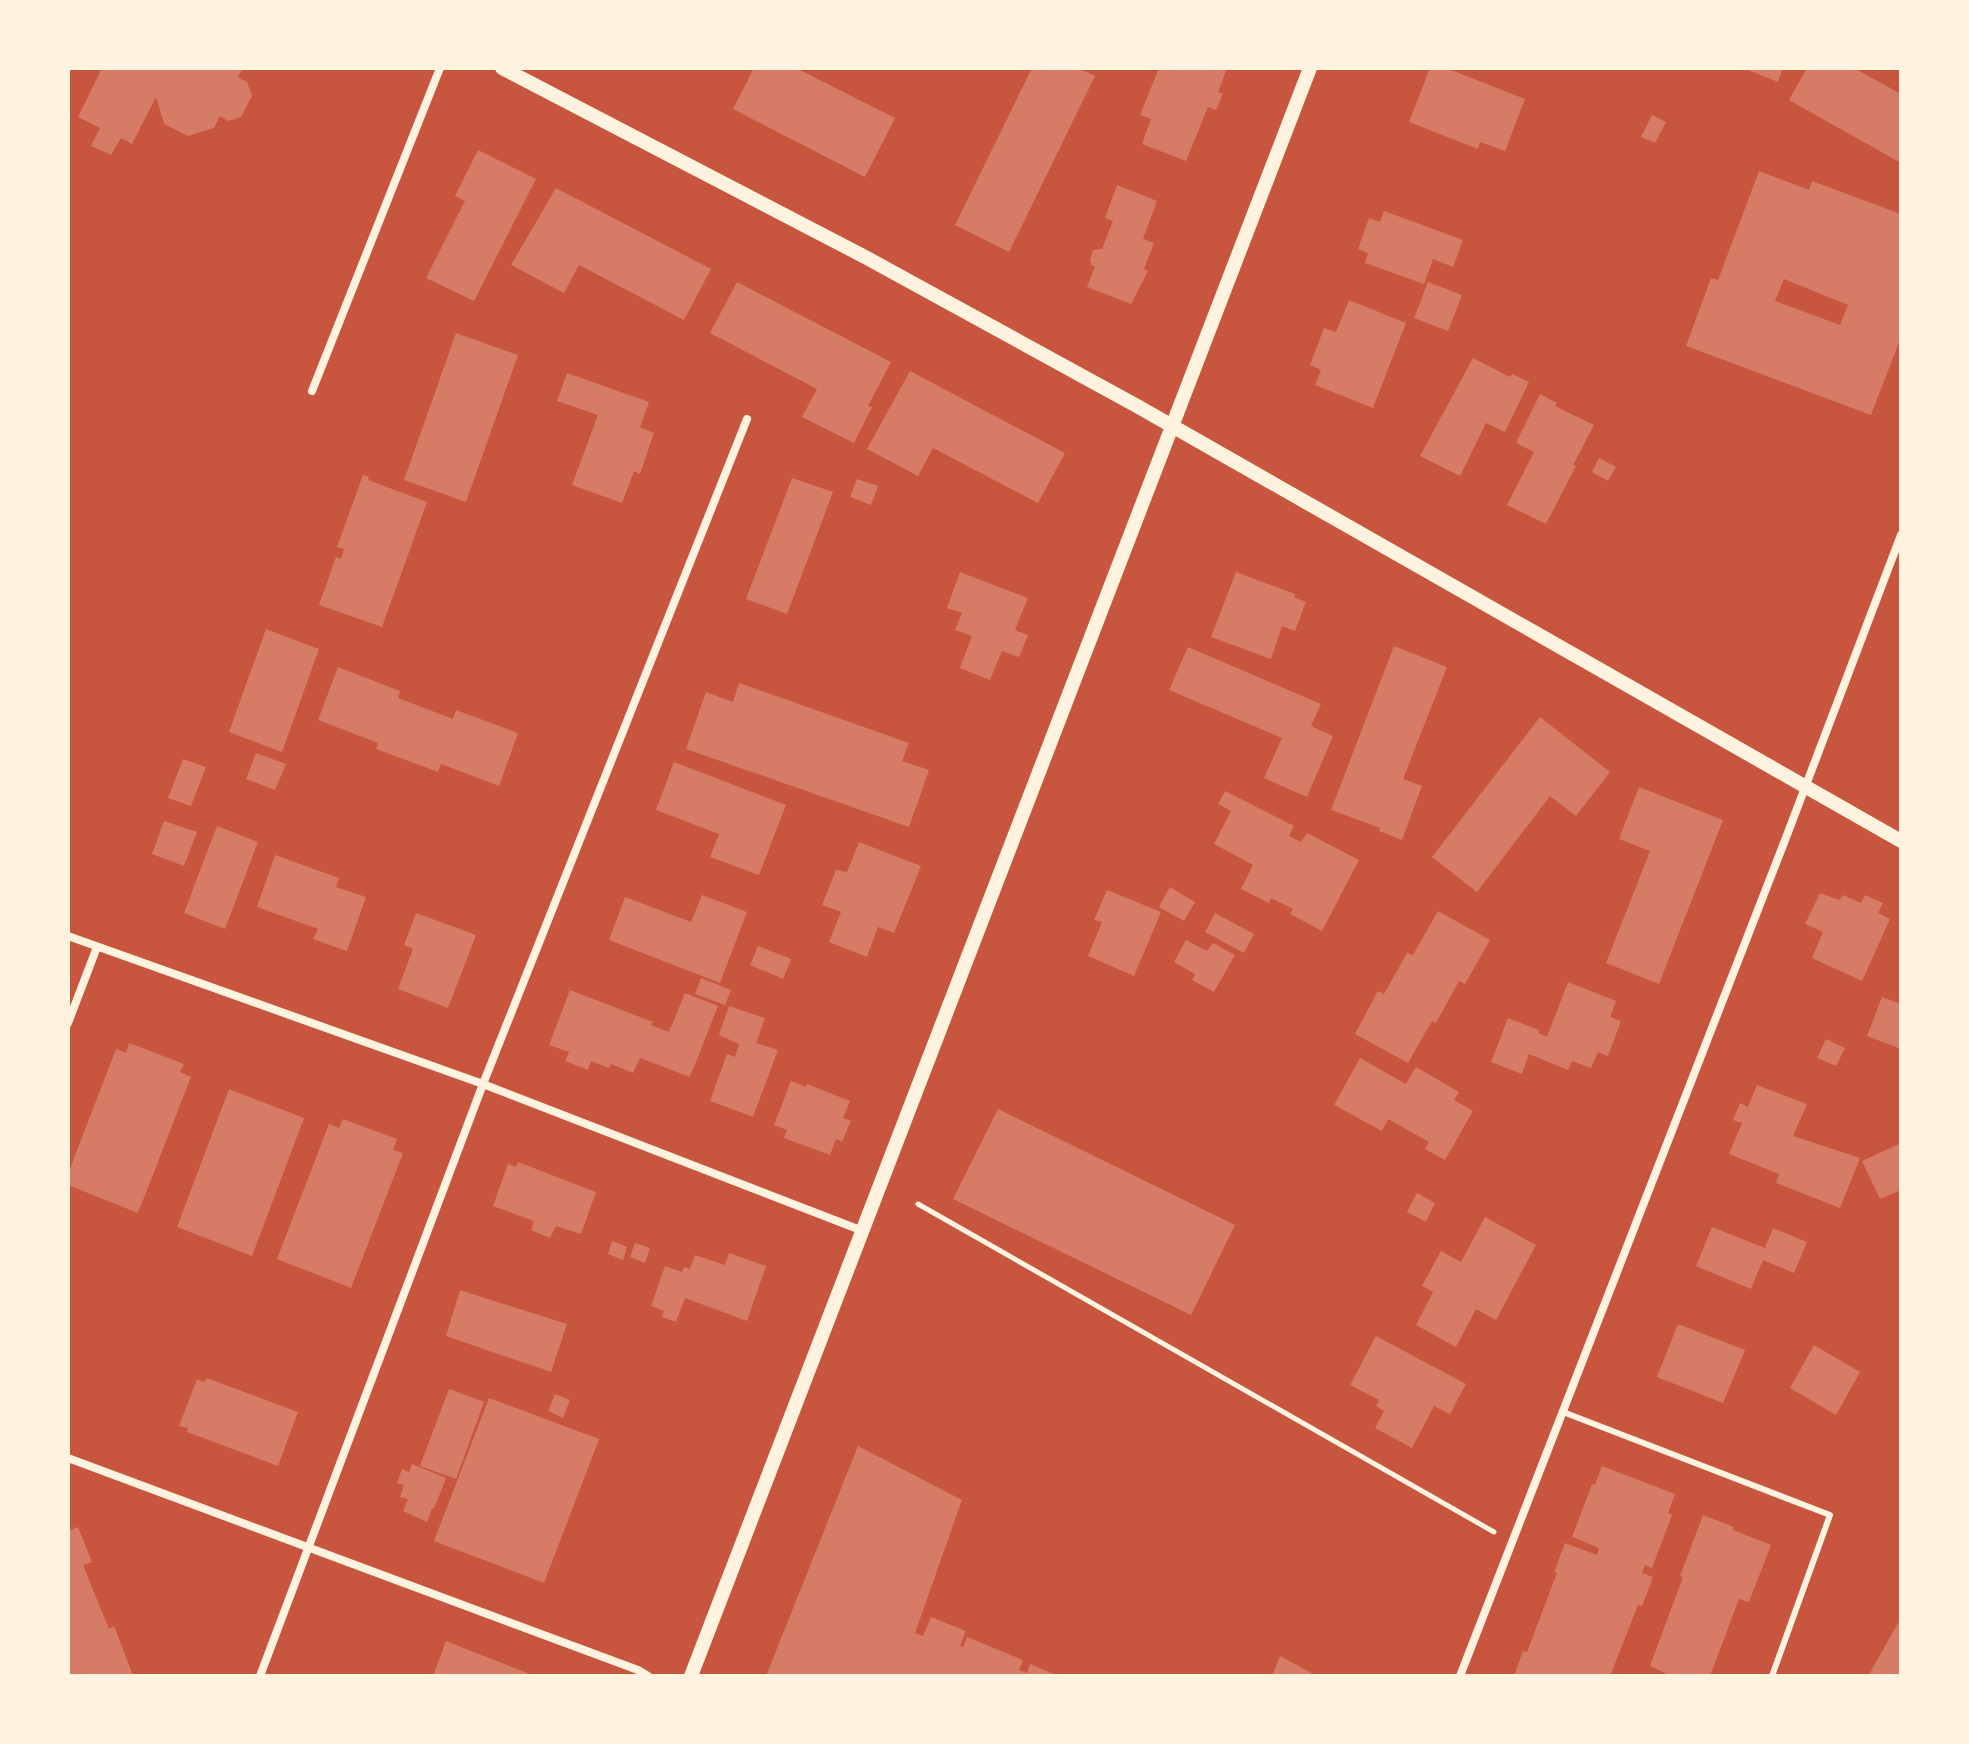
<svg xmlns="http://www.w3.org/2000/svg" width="1969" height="1744" font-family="'Roboto Condensed',sans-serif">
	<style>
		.building { fill: #d67c66; fill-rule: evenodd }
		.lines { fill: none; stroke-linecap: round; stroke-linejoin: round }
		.path { stroke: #fff3e0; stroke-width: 5 }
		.service { stroke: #fff3e0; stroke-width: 6 }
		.minor { stroke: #fff3e0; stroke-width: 8 }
		.tertiary { stroke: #fff3e0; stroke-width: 14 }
	</style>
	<rect width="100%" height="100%" fill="#c8553d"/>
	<g class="building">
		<path d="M 102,68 L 243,68 L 238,77 L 247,82 L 252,96 L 241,117 L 228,121 L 220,116 L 214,128 L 188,136 L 164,124 L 156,97 L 132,144 L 121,138 L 111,155 L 91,146 L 100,128 L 78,117 Z"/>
		<path d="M 754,68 L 796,68 L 895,118 L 865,177 L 733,109 Z"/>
		<path d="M 1032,68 L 1078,68 L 1095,76 L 1009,252 L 955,225 Z"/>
		<path d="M 1159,68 L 1227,68 L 1218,92 L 1223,94 L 1216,110 L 1208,107 L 1186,161 L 1142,144 L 1151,119 L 1140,115 Z"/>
		<path d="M 1430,68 L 1446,68 L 1525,99 L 1505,151 L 1480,142 L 1478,149 L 1409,122 Z"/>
		<path d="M 1743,68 L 1783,68 L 1778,82 Z"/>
		<path d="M 1807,68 L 1854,68 L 1901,94 L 1901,163 L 1789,100 Z"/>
		<path d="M 1652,115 L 1666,122 L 1655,143 L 1641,137 Z"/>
		<path d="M 478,150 L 536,179 L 474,301 L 426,278 L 465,201 L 455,196 Z"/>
		<path d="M 1759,171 L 1809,190 L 1812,181 L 1901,214 L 1901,337 L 1871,415 L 1686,346 L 1711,278 L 1718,280 ZM 1784,279 L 1848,305 L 1840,325 L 1775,301 Z"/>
		<path d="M 1117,185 L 1157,201 L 1143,239 L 1154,243 L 1144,269 L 1148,271 L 1131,304 L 1087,287 L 1095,267 L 1091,265 L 1090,260 L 1093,250 L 1102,249 L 1113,221 L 1105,218 Z"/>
		<path d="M 556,188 L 711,269 L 684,320 L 579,265 L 564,293 L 511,265 Z"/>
		<path d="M 1384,211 L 1463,240 L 1453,267 L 1433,259 L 1424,284 L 1365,263 L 1368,253 L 1358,249 L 1369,218 L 1380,222 Z"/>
		<path d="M 737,282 L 891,362 L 868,406 L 872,407 L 854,443 L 802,417 L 817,389 L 710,333 Z"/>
		<path d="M 1428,282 L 1462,295 L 1448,331 L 1414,318 Z"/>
		<path d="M 1349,300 L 1406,323 L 1373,408 L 1315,385 L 1321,370 L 1310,365 L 1324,328 L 1336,332 Z"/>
		<path d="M 456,333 L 518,355 L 466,502 L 404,480 Z"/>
		<path d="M 1473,358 L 1510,377 L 1512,374 L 1529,382 L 1505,432 L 1486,423 L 1460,476 L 1420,456 Z"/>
		<path d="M 910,371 L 1065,453 L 1038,503 L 933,448 L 918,476 L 867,449 Z"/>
		<path d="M 567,373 L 649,402 L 640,427 L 654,433 L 640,474 L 634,471 L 622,503 L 572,485 L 598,415 L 557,401 Z"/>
		<path d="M 1540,394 L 1557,403 L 1555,406 L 1594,425 L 1573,465 L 1576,466 L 1546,524 L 1507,505 L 1534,452 L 1516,443 Z"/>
		<path d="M 1599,458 L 1616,467 L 1608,481 L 1592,472 Z"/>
		<path d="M 363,475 L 369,477 L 368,480 L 427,502 L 382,627 L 319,605 L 336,557 L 341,559 L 344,549 L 337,547 Z"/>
		<path d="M 792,478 L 833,492 L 787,614 L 746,599 Z"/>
		<path d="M 857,479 L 878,486 L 871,505 L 850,497 Z"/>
		<path d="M 960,572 L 1028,598 L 1015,630 L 1028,635 L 1019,657 L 1002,651 L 990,680 L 960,668 L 972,636 L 955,630 L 962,613 L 947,608 Z"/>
		<path d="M 1236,572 L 1295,594 L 1294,597 L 1306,602 L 1295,631 L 1282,626 L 1271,659 L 1211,637 Z"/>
		<path d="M 266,629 L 319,649 L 282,752 L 229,732 Z"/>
		<path d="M 1394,646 L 1447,667 L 1403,779 L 1422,786 L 1402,840 L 1379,831 L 1380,828 L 1331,810 Z"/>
		<path d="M 1188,647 L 1321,704 L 1311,726 L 1333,736 L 1307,797 L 1264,778 L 1282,738 L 1169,690 Z"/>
		<path d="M 338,667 L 400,691 L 398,698 L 453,719 L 456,710 L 518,733 L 499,786 L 441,764 L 438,772 L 376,749 L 378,743 L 318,720 Z"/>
		<path d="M 739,683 L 909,743 L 902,761 L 929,770 L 909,827 L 686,749 L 706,692 L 733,702 Z"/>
		<path d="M 1540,717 L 1610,772 L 1576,816 L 1550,796 L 1477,892 L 1432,857 Z"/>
		<path d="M 256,753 L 286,764 L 275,790 L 246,779 Z"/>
		<path d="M 183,759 L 206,767 L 191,806 L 168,798 Z"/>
		<path d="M 674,762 L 786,805 L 759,875 L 710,857 L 719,834 L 656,810 Z"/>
		<path d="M 1639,787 L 1723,820 L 1659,984 L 1606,963 L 1650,851 L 1619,839 Z"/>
		<path d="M 1225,791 L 1294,826 L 1289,836 L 1301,842 L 1307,833 L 1359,860 L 1322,931 L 1290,914 L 1293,909 L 1271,898 L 1269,903 L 1241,889 L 1253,865 L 1214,844 L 1231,811 L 1218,804 Z"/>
		<path d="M 164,821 L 197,832 L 184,866 L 152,854 Z"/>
		<path d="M 217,826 L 258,842 L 225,929 L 184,913 Z"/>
		<path d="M 859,842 L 921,866 L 894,933 L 878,927 L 867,957 L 829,942 L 841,912 L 822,905 L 836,870 L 847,872 Z"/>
		<path d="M 275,855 L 339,878 L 336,887 L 366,897 L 347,951 L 313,939 L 318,929 L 257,907 Z"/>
		<path d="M 1170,887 L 1195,902 L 1184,921 L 1159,907 Z"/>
		<path d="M 1107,890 L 1161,912 L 1134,976 L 1088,956 L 1102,922 L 1094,920 Z"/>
		<path d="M 1820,893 L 1839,900 L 1843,895 L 1861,903 L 1865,895 L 1883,903 L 1878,913 L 1890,919 L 1862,981 L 1812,958 L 1823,932 L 1805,924 Z"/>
		<path d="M 702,895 L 747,912 L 720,983 L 609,940 L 625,897 L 691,922 Z"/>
		<path d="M 1438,911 L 1490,940 L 1465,984 L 1459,981 L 1436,1023 L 1432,1021 L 1408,1063 L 1355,1034 L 1378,991 L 1384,994 L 1407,953 L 1413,955 Z"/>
		<path d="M 416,913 L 476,935 L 448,1008 L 398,989 L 413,949 L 404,945 Z"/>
		<path d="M 1215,913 L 1254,934 L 1244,953 L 1205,932 Z"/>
		<path d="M 1186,940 L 1207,951 L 1213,943 L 1235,955 L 1214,992 L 1192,980 L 1195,974 L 1174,962 Z"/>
		<path d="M 758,946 L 791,959 L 783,979 L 750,965 Z"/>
		<path d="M 701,978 L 731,990 L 725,1005 L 695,994 Z"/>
		<path d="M 1568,982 L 1616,1001 L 1610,1017 L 1621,1021 L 1608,1056 L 1598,1052 L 1591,1068 L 1572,1061 L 1568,1070 L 1529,1054 L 1522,1074 L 1491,1062 L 1508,1018 L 1539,1030 L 1538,1033 L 1547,1037 Z"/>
		<path d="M 570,990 L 653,1022 L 651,1025 L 669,1032 L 685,993 L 718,1006 L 690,1077 L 640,1058 L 633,1073 L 611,1064 L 609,1068 L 591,1061 L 588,1070 L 565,1061 L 569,1052 L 549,1045 Z"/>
		<path d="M 1882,997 L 1901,1004 L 1901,1049 L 1867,1036 Z"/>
		<path d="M 729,1006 L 765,1018 L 756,1043 L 778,1050 L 753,1117 L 710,1101 L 727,1054 L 735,1057 L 739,1044 L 719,1035 Z"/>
		<path d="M 1826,1039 L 1845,1048 L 1836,1066 L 1817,1058 Z"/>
		<path d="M 129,1043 L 184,1064 L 180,1072 L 191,1077 L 138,1213 L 68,1185 L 68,1174 L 116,1049 L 126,1053 Z"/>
		<path d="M 1360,1058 L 1406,1084 L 1416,1067 L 1459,1092 L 1454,1100 L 1473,1111 L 1445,1160 L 1425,1149 L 1429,1142 L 1388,1119 L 1382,1131 L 1334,1105 Z"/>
		<path d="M 791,1081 L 806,1087 L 807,1084 L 850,1101 L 843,1118 L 851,1121 L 842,1142 L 836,1139 L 830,1155 L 784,1138 L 787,1130 L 774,1125 Z"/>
		<path d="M 1757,1085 L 1807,1104 L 1793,1136 L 1860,1158 L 1840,1208 L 1776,1183 L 1779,1174 L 1729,1154 L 1742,1123 L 1733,1120 L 1740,1103 L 1748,1107 Z"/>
		<path d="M 229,1089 L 304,1118 L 252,1256 L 177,1227 Z"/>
		<path d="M 998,1109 L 1235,1225 L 1191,1315 L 953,1199 Z"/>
		<path d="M 343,1119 L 397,1139 L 393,1150 L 403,1153 L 351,1288 L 277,1259 L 329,1124 L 339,1128 Z"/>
		<path d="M 1901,1143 L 1901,1190 L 1880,1199 L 1862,1161 Z"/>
		<path d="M 518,1162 L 596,1192 L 581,1234 L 556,1226 L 550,1238 L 531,1230 L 534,1221 L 493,1206 L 508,1164 L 516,1167 Z"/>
		<path d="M 1417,1193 L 1435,1203 L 1426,1222 L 1407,1212 Z"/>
		<path d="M 1485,1217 L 1536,1245 L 1496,1320 L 1476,1309 L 1456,1347 L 1416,1325 L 1433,1292 L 1422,1286 L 1441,1251 L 1461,1262 Z"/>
		<path d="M 1712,1227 L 1765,1248 L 1773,1228 L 1807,1242 L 1794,1273 L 1763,1260 L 1751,1289 L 1696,1266 Z"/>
		<path d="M 612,1241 L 627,1247 L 623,1260 L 608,1254 Z"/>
		<path d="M 635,1243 L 650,1248 L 645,1263 L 630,1257 Z"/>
		<path d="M 729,1253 L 766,1266 L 747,1321 L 685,1298 L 676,1322 L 662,1317 L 664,1311 L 651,1306 L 665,1266 L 682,1272 L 684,1267 L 690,1269 L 695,1255 L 725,1265 Z"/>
		<path d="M 460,1290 L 567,1324 L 551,1372 L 446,1336 Z"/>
		<path d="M 1678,1324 L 1745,1350 L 1723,1403 L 1657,1377 Z"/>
		<path d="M 1376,1336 L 1466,1384 L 1450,1414 L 1434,1406 L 1412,1448 L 1375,1428 L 1384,1411 L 1376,1406 L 1379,1400 L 1350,1385 Z"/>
		<path d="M 1814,1345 L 1860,1372 L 1836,1415 L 1790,1388 Z"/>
		<path d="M 207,1378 L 298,1412 L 278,1466 L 187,1432 L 188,1428 L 179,1426 L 197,1379 L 204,1382 Z"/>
		<path d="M 449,1389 L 484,1402 L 456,1479 L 420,1466 Z"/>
		<path d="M 555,1394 L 570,1400 L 563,1418 L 548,1411 Z"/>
		<path d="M 489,1398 L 599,1439 L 544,1583 L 434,1541 Z"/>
		<path d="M 858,1446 L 962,1500 L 915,1633 L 923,1636 L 931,1617 L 966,1631 L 960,1646 L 963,1647 L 967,1637 L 1023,1660 L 1019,1670 L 1027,1673 L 1030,1664 L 1058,1676 L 766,1676 Z"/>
		<path d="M 412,1464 L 446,1478 L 434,1509 L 432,1508 L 427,1522 L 403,1511 L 408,1499 L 400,1497 L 404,1485 L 397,1483 L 402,1469 L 409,1472 Z"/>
		<path d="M 1602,1466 L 1675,1494 L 1668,1513 L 1672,1515 L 1652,1568 L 1645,1565 L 1642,1573 L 1653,1577 L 1642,1606 L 1638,1605 L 1610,1676 L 1514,1676 L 1523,1651 L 1527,1652 L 1557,1573 L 1554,1572 L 1565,1543 L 1597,1555 L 1599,1548 L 1572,1537 L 1592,1484 L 1595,1485 Z"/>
		<path d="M 1703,1515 L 1734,1527 L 1733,1530 L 1771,1545 L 1749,1602 L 1739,1599 L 1710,1676 L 1671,1676 L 1650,1666 L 1683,1577 L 1680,1576 Z"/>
		<path d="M 78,1527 L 92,1562 L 83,1565 L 109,1629 L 114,1626 L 133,1676 L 68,1676 L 68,1531 Z"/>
		<path d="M 1901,1618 L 1901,1676 L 1868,1676 Z"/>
		<path d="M 446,1641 L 535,1676 L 433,1676 Z"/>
		<path d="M 1280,1656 L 1317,1676 L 1272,1676 Z"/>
	</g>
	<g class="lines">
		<path class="path" d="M 918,1204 L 1494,1532"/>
		<path class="service" d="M 1563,1412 L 1830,1515 L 1772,1676"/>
		<g class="minor">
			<path d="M 312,391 L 440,68"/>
			<path d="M 68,936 L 483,1084 L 863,1231"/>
			<path d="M 68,1023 L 97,947"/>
			<path d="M 68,1458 L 638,1670 L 648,1676"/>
			<path d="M 260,1676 L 483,1084 L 747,419"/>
			<path d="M 1460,1676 L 1787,835 L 1901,535"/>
		</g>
		<g class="tertiary">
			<path d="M 502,68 L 867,258 L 1137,406 L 1901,841"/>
			<path d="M 691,1676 L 1310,68"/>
		</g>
	</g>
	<rect width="1969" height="1744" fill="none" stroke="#fff3e0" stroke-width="140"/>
</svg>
